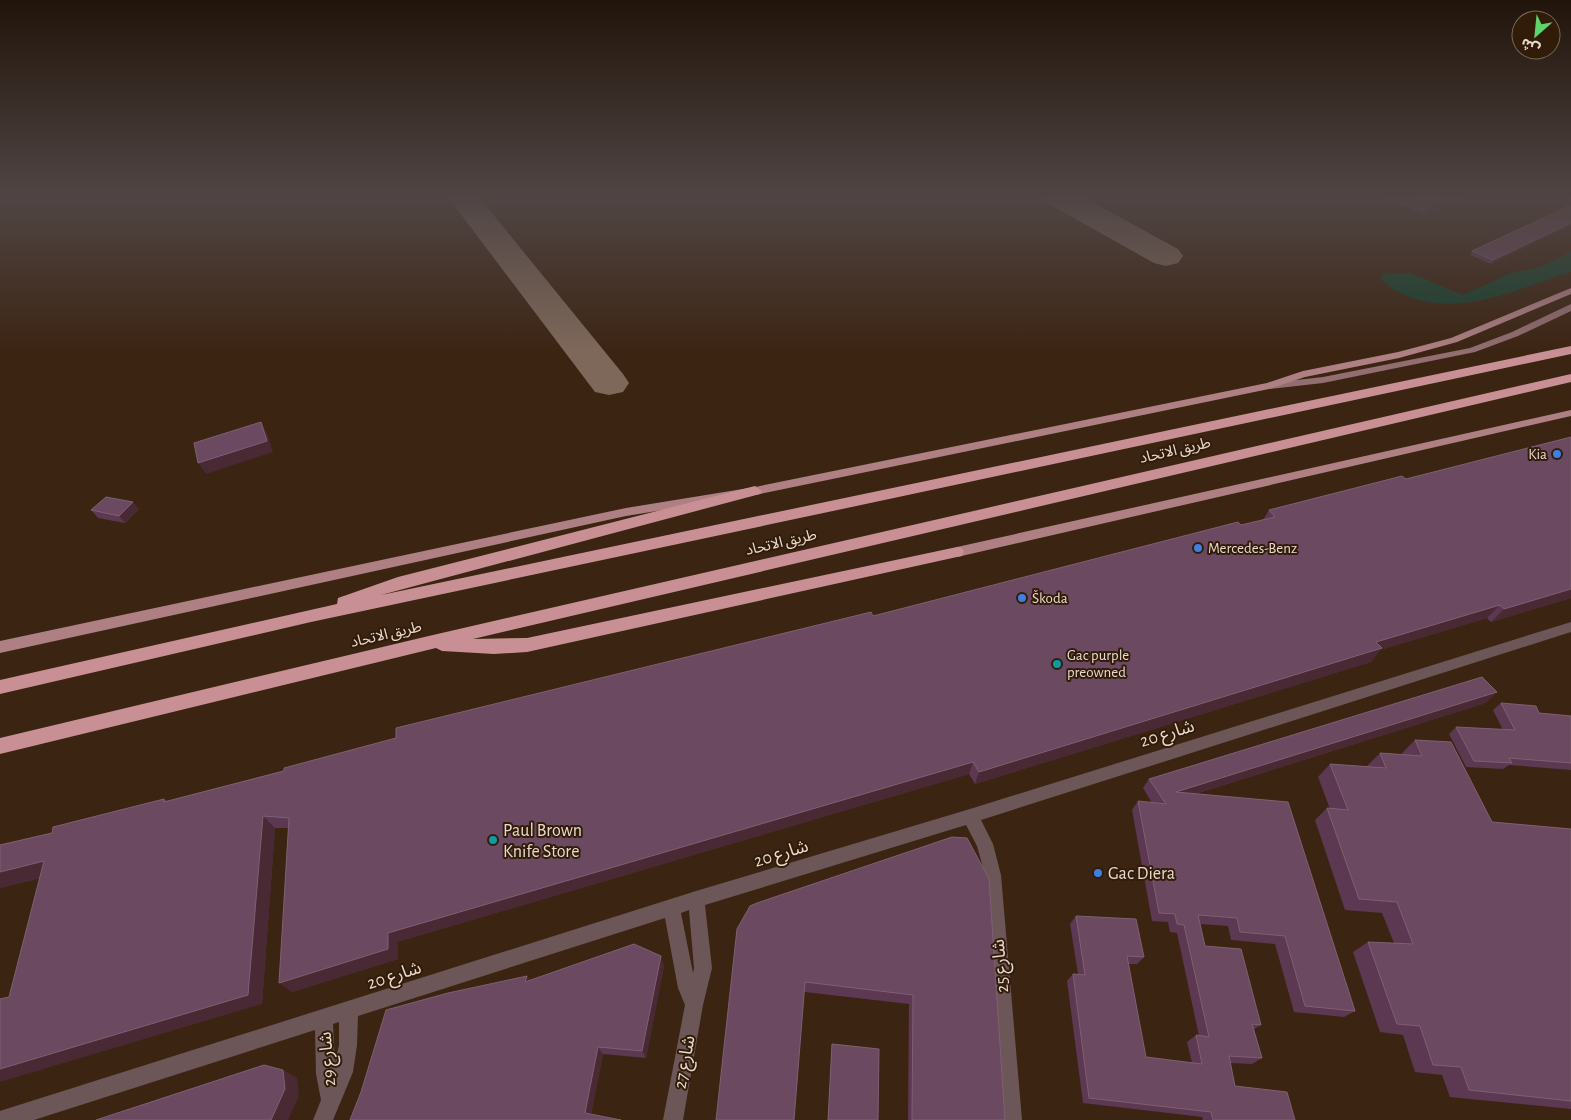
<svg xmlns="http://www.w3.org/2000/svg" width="1571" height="1120" font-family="'Alegreya Sans','Noto Sans Arabic',sans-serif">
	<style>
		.green { fill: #17402c }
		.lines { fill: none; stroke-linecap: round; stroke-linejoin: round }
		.taxiway { fill: #7e685a; fill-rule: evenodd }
		.street { fill: #6d5658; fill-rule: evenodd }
		.secondary { fill: #926e70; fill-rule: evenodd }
		.primary { fill: #ae8083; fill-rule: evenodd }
		.highway { fill: #c89094; fill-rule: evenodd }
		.wall { fill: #5c3852 }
		.shaded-wall { fill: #492933 }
		.building { fill: #6b4960; stroke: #7f6071 }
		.shop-dot { fill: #3f7fe0; stroke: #311b09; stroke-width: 2 }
		.culture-dot { fill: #0f9aa8; stroke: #311b09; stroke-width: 2 }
		.labels { text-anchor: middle; stroke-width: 4; stroke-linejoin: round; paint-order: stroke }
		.street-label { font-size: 15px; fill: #e9d9ce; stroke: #311b09 }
		.poi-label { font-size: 15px; fill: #e9d9ce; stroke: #311b09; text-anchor: start }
		.near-street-label { font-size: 18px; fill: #e9d9ce; stroke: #311b09 }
		.near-poi-label { font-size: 18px; fill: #e9d9ce; stroke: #311b09; text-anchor: start }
	</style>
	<rect width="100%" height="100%" fill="#3c2413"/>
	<path class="green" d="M 1571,252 L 1571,272 C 1518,288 1460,319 1405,295 C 1396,291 1386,286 1380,277 L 1384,274 L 1410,273 L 1463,295 L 1511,273 L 1540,267 Z"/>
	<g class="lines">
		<g class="taxiway">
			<path d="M 447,196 L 478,196 L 623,374 L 629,383 L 623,392 L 609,395 L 595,392 Z"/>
			<path d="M 1043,196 L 1081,196 L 1178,249 L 1183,256 L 1178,263 L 1166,266 L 1154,263 L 1047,203 Z"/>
		</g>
		<path class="street" d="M 1571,622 L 1571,632 L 981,820 L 993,844 L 1001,875 L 1022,1120 L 1002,1120 L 985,875 L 977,846 L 966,825 L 705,905 L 712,968 L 703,1005 L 683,1120 L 663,1120 L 685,1005 L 678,988 L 665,918 L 358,1016 L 357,1045 L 353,1072 L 333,1120 L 313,1120 L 321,1100 L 316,1074 L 315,1030 L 34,1120 L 0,1120 L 0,1111 L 3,1110 L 696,891 L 970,809 ZM 689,910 L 694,968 L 693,973 L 681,913 ZM 339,1022 L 339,1045 L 335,1063 L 333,1024 Z"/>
		<path class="secondary" d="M 1571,304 L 1571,311 L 1518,336 L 1475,352 L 1323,383 L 1269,389 L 1264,386 L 1269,383 L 1323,377 L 1470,348 L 1512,332 Z"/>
		<g class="primary">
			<path d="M 1571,288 L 1571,294 L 1457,342 L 1399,358 L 1305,377 L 1269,389 L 755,495 L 626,516 L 0,653 L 0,641 L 626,508 L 755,487 L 1267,383 L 1303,371 L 1398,352 L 1451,338 Z"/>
			<path d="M 1571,410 L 1571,416 L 957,557 L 951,552 L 957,547 Z"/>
		</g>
		<g class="highway">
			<path d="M 1571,346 L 1571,354 L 311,622 L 0,694 L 0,680 L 337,604 L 338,598 L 398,577 L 755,486 L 762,491 L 760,494 L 381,595 Z"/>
			<path d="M 1571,374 L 1571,382 L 473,639 L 527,638 L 957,547 L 962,548 L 964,552 L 962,556 L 957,557 L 527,652 L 494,654 L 442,651 L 436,648 L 0,754 L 0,738 L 433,635 Z"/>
		</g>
	</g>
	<g class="wall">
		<path d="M 1380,196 L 1468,196 L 1425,215 Z"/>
		<path d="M 1571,205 L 1571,225 L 1491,264 L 1470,255 L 1472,251 Z"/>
		<path d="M 139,509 L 125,523 L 98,518 L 91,510 Z"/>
		<path d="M 1269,510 L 1571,598 L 1491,622 L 1487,618 L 1380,650 L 1371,662 L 975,784 L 969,774 L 397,942 L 398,959 L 292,992 L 288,828 L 275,828 L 262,1004 L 9,997 L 40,878 L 0,888 L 0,845 L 52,833 L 164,799 L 167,801 L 873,616 L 1263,520 Z"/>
		<path d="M 1486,703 L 1195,794 L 1355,1011 L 1344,1017 L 1294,1012 L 1275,944 L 1231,940 L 1228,926 L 1200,924 L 1205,946 L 1261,1025 L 1254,1029 L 1262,1058 L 1252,1064 L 1230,1063 L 1235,1086 L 1295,1120 L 1203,1120 L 1202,1117 L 1083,1103 L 1067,981 L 1073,974 L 1078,974 L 1070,924 L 1076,916 L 1144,957 L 1137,964 L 1128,964 L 1146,1057 L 1192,1063 L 1187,1042 L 1196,1035 L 1199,1036 L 1177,933 L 1170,932 L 1168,922 L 1152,921 L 1132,810 L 1138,801 L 1152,803 L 1143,788 L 1149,779 Z"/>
		<path d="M 1501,703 L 1539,713 L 1571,716 L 1571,770 L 1509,765 L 1503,769 L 1466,767 L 1449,734 L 1456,727 L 1503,730 L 1493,710 Z"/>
		<path d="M 1415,740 L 1492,822 L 1571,829 L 1571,1109 L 1450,1097 L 1442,1075 L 1415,1072 L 1403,1035 L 1380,1032 L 1353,952 L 1368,942 L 1394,943 L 1382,913 L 1345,910 L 1315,820 L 1327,808 L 1330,809 L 1318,777 L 1330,764 L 1368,767 L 1367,766 L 1380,753 L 1403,755 L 1402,753 Z"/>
		<path d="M 952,837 L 1005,1120 L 908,1120 L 909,1004 L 805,992 L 737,929 Z"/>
		<path d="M 664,966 L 646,1058 L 603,1054 L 591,1114 L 350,1120 L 527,976 L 530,980 Z"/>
		<path d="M 832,1044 L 878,1120 L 828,1120 Z"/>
	</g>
	<g class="shaded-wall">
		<path d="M 1446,196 L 1468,196 L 1425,215 L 1432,202 Z"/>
		<path d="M 1571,223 L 1571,225 L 1491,264 L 1493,260 Z"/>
		<path d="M 261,422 L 267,433 L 273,452 L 206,474 L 198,463 Z"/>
		<path d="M 133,502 L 139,509 L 125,523 L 119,516 Z"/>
		<path d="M 1571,589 L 1571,598 L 1491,622 L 1504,609 Z"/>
		<path d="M 1500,605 L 1487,618 L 1380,650 L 1371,662 L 975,784 L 979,772 L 1376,642 Z"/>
		<path d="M 1497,692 L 1486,703 L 1169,802 L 1176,792 Z"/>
		<path d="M 973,762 L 969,774 L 397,942 L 398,959 L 292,992 L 279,983 L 388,933 Z"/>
		<path d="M 263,816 L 275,828 L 262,1004 L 0,1082 L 0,1069 Z"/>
		<path d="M 44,861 L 61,872 L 0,888 L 0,872 Z"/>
		<path d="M 661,956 L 664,966 L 646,1058 L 642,1051 Z"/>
		<path d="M 527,976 L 533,985 L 525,982 Z"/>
		<path d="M 598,1047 L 603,1054 L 590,1119 L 585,1113 Z"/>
		<path d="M 283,1070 L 297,1078 L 299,1096 L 288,1120 L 271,1120 Z"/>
	</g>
	<g class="building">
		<path d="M 1418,196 L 1446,196 L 1432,202 Z"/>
		<path d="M 1571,205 L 1571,223 L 1493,260 L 1472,251 Z"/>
		<path d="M 261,422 L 267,441 L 198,463 L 194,443 Z"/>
		<path d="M 1571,437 L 1571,589 L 1504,609 L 1500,605 L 1376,642 L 1382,648 L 979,772 L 973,762 L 388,933 L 388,949 L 279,983 L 289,818 L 263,816 L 248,995 L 0,1069 L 0,999 L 9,997 L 44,861 L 0,872 L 0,845 L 52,833 L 53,827 L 164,799 L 164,802 L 284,771 L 284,768 L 396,738 L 396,728 L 871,612 L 873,616 L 1238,522 L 1241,525 L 1275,517 L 1269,510 L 1402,476 L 1406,479 Z"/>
		<path d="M 106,497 L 133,502 L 119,516 L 91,510 Z"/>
		<path d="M 1482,677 L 1497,692 L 1176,792 L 1288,802 L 1355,1011 L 1305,1006 L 1285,936 L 1240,932 L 1237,918 L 1198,915 L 1205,946 L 1241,949 L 1261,1025 L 1252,1024 L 1262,1058 L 1229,1056 L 1235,1086 L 1287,1092 L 1295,1120 L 1213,1120 L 1211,1112 L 1089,1098 L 1073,974 L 1085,975 L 1076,916 L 1136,919 L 1144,957 L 1127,956 L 1146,1057 L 1202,1064 L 1196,1035 L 1209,1037 L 1184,925 L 1177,924 L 1175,914 L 1159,913 L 1138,801 L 1166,804 L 1149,779 Z"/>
		<path d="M 1501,703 L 1536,706 L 1539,713 L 1571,716 L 1571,763 L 1509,758 L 1512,763 L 1474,761 L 1456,727 L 1515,730 Z"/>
		<path d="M 1415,740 L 1451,742 L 1492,822 L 1571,829 L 1571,1101 L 1469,1090 L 1461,1067 L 1433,1065 L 1420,1026 L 1397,1024 L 1368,942 L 1413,944 L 1397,902 L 1359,899 L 1327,808 L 1348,810 L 1330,764 L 1386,768 L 1380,753 L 1422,756 Z"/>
		<path d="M 952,837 L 967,838 L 989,879 L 1005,1120 L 912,1120 L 913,995 L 805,982 L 794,1120 L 716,1120 L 737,929 L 750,906 L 757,903 Z"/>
		<path d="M 634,944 L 661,956 L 642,1051 L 598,1047 L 585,1113 L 621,1120 L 350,1120 L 361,1092 L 386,1010 L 448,993 L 527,976 L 525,982 Z"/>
		<path d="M 832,1044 L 879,1049 L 878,1120 L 828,1120 Z"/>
		<path d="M 264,1065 L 283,1070 L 285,1089 L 271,1120 L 96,1120 Z"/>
	</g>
	<linearGradient id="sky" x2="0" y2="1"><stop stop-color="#21140a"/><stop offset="0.56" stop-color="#504544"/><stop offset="1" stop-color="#504544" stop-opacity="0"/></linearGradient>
	<rect width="1571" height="353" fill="url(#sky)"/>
	<g class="shop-dot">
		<circle cx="1557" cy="454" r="5"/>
		<circle cx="1198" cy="548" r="5"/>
		<circle cx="1022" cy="598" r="5"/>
		<circle cx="1098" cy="873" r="5"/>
	</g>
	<g class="culture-dot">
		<circle cx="1057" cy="664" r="5"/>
		<circle cx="493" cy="840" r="5"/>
	</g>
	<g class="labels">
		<g class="street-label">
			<text transform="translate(1175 450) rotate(-13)" y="5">طريق الاتحاد</text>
			<text transform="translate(781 542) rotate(-13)" y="5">طريق الاتحاد</text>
			<text transform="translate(386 634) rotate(-13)" y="5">طريق الاتحاد</text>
		</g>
		<g class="poi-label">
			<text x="1547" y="459" text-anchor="end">Kia</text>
			<text x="1208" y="553">Mercedes-Benz</text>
			<text x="1032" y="603">Škoda</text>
			<text x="1067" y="660">Gac purple<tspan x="1067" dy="17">preowned</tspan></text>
		</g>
		<g class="near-street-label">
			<text transform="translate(1167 733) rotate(-17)" y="6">شارع 20</text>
			<text transform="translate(781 853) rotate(-17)" y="6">شارع 20</text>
			<text transform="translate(1000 966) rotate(-95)" y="6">شارع 25</text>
			<text transform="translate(394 975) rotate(-18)" y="6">شارع 20</text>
			<text transform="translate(327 1059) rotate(-95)" y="6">شارع 29</text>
			<text transform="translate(684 1062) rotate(-80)" y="6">شارع 27</text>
		</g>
		<g class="near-poi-label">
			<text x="503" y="836">Paul Brown<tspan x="503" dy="21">Knife Store</tspan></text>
			<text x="1108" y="879">Gac Diera</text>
		</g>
	</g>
	<g transform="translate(1536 35) rotate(207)"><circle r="24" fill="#311b09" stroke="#7b6758"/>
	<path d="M0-4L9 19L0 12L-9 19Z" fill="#5cd56d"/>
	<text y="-8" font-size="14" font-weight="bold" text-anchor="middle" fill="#e9d9ce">ش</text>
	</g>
</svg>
